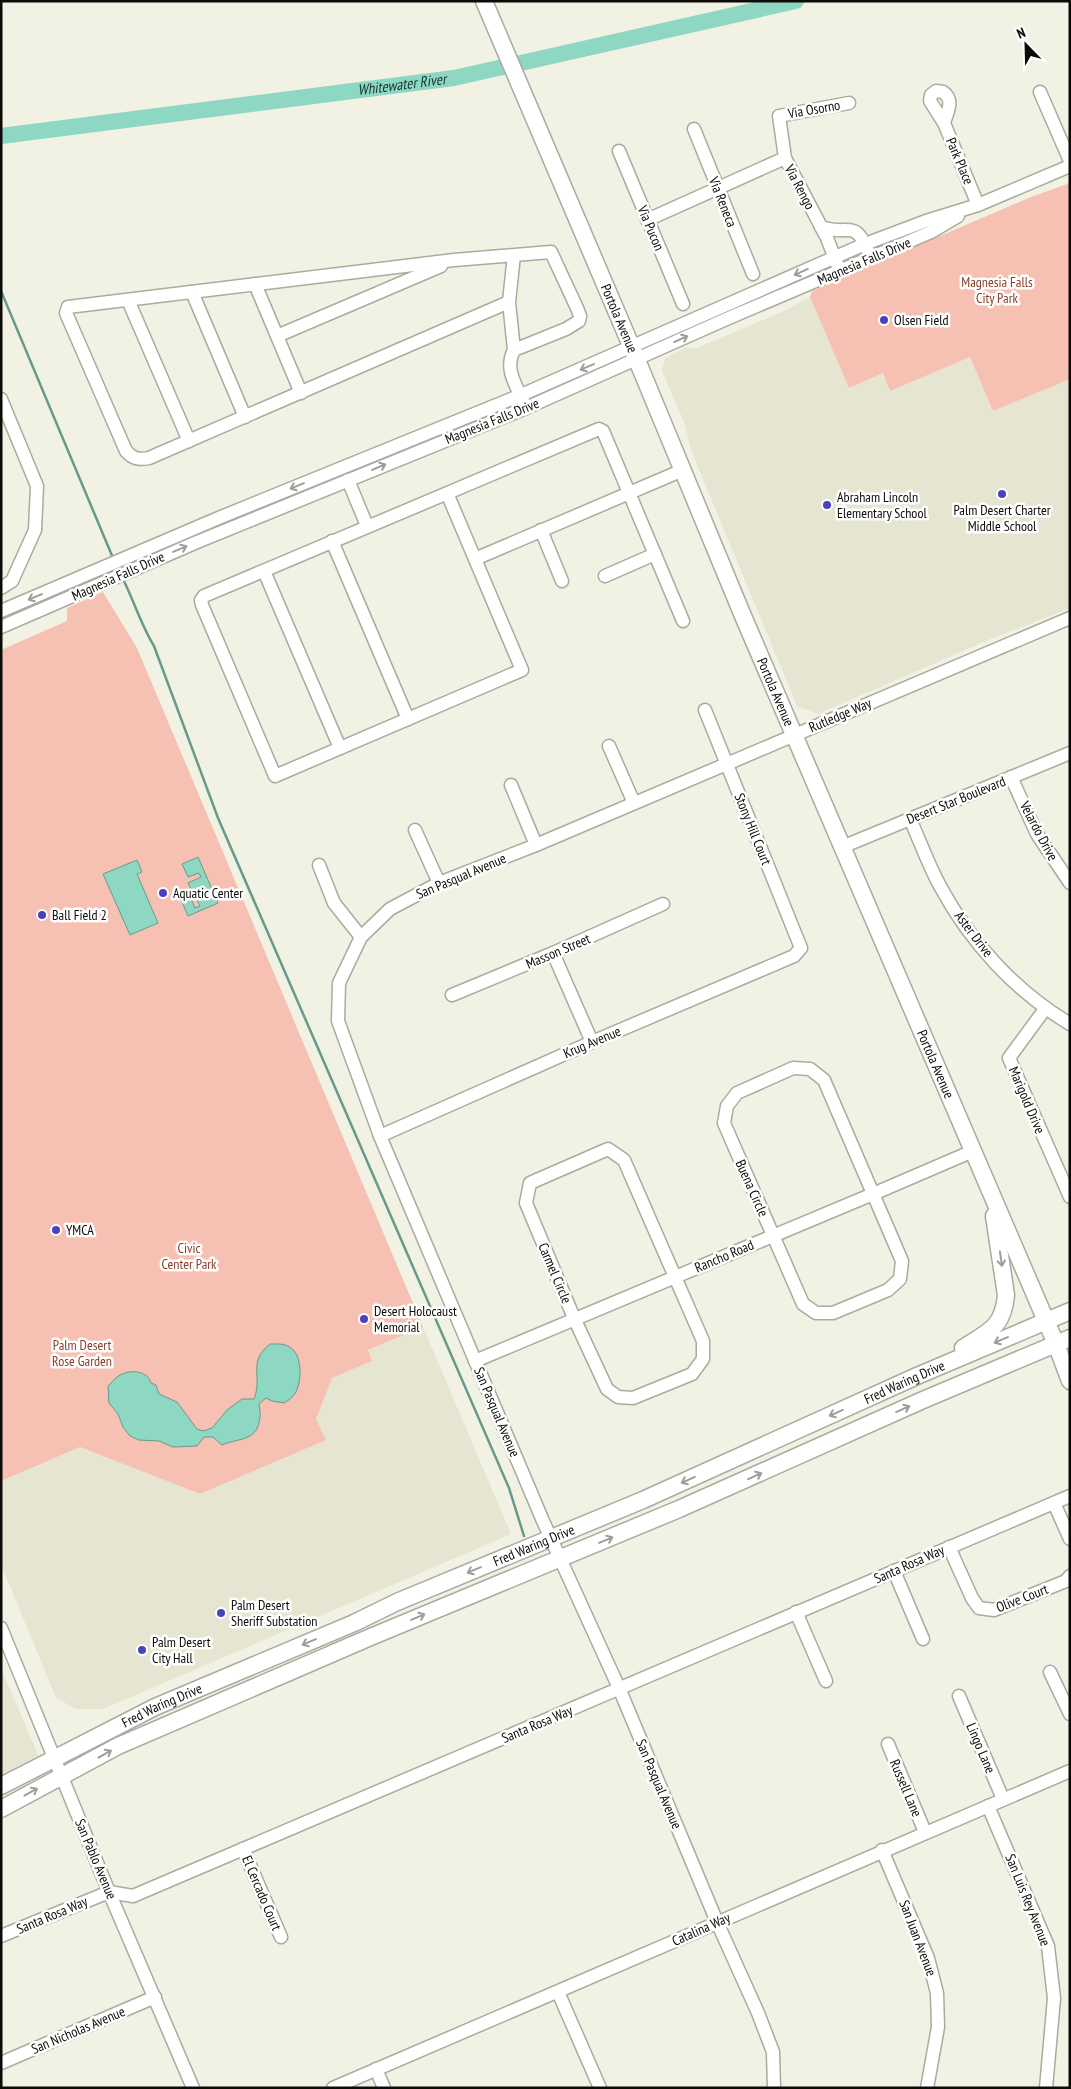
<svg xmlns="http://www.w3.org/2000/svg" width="1071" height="2089" font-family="'PT Sans Narrow',sans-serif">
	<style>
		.built { fill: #e6e5d1 }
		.green { fill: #f6c1b2 }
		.water { fill: #8ed7c3; stroke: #679a8b }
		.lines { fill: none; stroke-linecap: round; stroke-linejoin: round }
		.stream { stroke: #679a8b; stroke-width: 2.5 }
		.river { stroke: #8ed7c3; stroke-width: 16 }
		.minor-casing { stroke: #abaa9f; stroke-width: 15 }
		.major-casing { stroke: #abaa9f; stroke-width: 19 }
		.minor { stroke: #fff; stroke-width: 12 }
		.major { stroke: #fff; stroke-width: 16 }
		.oneway { stroke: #9e9d9c }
		.poi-dot { fill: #4a42b8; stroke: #fff; stroke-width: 2 }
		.labels { text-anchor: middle; stroke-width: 5; stroke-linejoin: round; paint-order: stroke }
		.street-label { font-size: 14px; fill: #0c0b08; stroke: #fff }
		.park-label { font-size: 14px; fill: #893d29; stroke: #fff }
		.poi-label { font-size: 14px; fill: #0c0b08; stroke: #fff; text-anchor: start }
		.water-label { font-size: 15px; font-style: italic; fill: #13362e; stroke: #fff }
	</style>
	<rect width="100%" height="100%" fill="#f1f1e4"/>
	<g class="built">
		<path d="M 810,297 L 849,388 L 883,373 L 890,390 L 970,357 L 993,411 L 1070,379 L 1070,608 L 988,640 L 818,714 L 797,706 L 691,450 L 684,422 L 662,371 L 665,358 L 685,348 L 697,348 L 782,312 Z"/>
		<path d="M 423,1327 L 511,1534 L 103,1709 L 76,1709 L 56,1698 L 1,1564 L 1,1481 L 80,1447 L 200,1494 L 325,1440 L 316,1419 L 332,1378 L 372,1361 L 368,1350 Z"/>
		<path d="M 1,1668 L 38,1755 L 1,1775 Z"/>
	</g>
	<g class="green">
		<path d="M 1070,183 L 1070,379 L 993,411 L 970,357 L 890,391 L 883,373 L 849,388 L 810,297 L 812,291 L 1031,197 Z"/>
		<path d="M 103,592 L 137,648 L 423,1327 L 368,1350 L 372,1361 L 332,1378 L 316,1419 L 326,1440 L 200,1494 L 80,1447 L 1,1481 L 1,650 L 67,621 L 67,608 Z"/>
	</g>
	<g class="water">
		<path d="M 198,857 L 218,903 L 188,916 L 181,900 L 190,896 L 195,908 L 200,906 L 188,883 L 201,877 L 199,873 L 188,877 L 182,864 Z"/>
		<path d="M 137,860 L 142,872 L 137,874 L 158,923 L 130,935 L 103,874 Z"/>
		<path d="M 270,1344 C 278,1344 286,1343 292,1349 C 303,1357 302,1387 293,1396 C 291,1399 287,1401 284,1403 L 272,1401 L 266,1398 L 259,1404 C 259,1408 261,1412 260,1416 C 258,1442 241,1437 222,1445 L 213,1437 L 204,1437 L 197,1446 L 173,1447 L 159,1441 L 139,1440 L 130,1436 L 123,1427 L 118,1414 L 109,1403 L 108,1386 C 112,1382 116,1377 120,1375 C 131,1369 148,1371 151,1383 L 156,1385 L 159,1394 L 177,1402 L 197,1429 L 203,1431 L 212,1428 L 227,1410 L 242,1399 L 254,1399 C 263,1376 247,1362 270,1344 Z"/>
	</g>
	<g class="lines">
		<g class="stream">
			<path d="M 1,291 L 113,558"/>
			<path d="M 123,579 C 134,601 141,625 154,646 L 218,818 L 509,1488 L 524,1536"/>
		</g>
		<path class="river" id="s1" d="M 1,136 L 454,78 L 796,1"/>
		<defs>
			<g id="minor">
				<path d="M 1040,92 L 1070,161"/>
				<path d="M 944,123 L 930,101 L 931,95 L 936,91 L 943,92 C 955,100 947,112 944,123 L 978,205"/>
				<path d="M 694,129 L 753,274"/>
				<path d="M 619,151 L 683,304"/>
				<path d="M 647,220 L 785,158"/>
				<path d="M 821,227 C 848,237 854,217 868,251"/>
				<path d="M 837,264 L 827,238 L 785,158 L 779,116 L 849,103"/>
				<path d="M 255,284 L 301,393"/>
				<path d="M 192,292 L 245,417"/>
				<path d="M 128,300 L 189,441"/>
				<path d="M 509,302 L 514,350 L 566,329 L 579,321 L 580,316 L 577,308 L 551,252 L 454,260 L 68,307 L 66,313 L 126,451 C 133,459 139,460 149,458 L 509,302 L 514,255"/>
				<path d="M 277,336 L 441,266"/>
				<path d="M 514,350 C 504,369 516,385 524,403"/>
				<path d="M 1,399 L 37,486 L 35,530 L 12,581 L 1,588"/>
				<path d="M 348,480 L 367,526"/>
				<path d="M 447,493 L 522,670 L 275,776 L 202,605 L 201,600 L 204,596 L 599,429 L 603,431 L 683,621"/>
				<path d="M 541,530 L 562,581"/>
				<path d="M 332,541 L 408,719"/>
				<path d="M 475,559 L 683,470"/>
				<path d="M 264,571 L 340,748"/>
				<path d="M 605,576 L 655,554"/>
				<path d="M 1,611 L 221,517 L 521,395 L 865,244 L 926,221 L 978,205 L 1070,166"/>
				<path d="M 1,627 L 197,542 L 526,408 L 731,317 L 931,232 L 958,216"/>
				<path d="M 609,746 L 634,803"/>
				<path d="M 1011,777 L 1037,834 L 1070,883"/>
				<path d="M 511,785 L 536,845"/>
				<path d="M 910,819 C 920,841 928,864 940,886 C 970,942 1015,991 1070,1024"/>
				<path d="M 415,830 L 439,883"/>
				<path d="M 842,847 L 1070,753"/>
				<path d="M 319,865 L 334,903 L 361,937"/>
				<path d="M 553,953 L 592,1042"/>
				<path d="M 452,995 L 553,953 L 663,904"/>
				<path d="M 1045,1009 L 1009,1058 L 1070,1197"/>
				<path d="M 793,1068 L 810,1069 L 824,1080 L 902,1261 L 900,1279 L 888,1290 L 833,1313 L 816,1313 L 803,1304 L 724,1123 L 727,1106 L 737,1093 Z"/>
				<path d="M 380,1136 L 592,1042 L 794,956 L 801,948 L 705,710"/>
				<path d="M 608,1149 L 624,1160 L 703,1341 L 703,1359 L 692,1374 L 633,1398 L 618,1397 L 607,1389 L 574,1318 L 526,1203 L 530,1183 Z"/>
				<path d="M 475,1361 L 873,1194 L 973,1151"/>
				<path d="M 1054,1503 L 1070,1539"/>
				<path d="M 949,1547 L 972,1598 L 979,1608 L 994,1610 L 1066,1581 L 1070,1576"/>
				<path d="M 894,1571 L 923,1639"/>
				<path d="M 796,1612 L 826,1681"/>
				<path d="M 1,1628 L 109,1892 L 193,2088"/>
				<path d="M 1050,1672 L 1070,1714"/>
				<path d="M 959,1696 L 1003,1799"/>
				<path d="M 888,1744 L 925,1832"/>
				<path d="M 988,1806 L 1048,1946 L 1054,1998 L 1046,2088"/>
				<path d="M 243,1849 L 281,1937"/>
				<path d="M 882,1850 L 928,1958 L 937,1993 L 938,2027 L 927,2088"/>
				<path d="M 1,1936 L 109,1892 L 133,1896 L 1070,1496"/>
				<path d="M 558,1992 L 600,2088"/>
				<path d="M 1,2063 L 155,1997"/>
				<path d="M 376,2069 L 384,2088"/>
				<path d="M 333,2088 L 1070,1771"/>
				<path d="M 774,2088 L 773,2052 L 758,2013 L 717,1922 L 619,1688 L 543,1521 L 380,1136 L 338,1021 L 339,983 L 361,937 L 390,909 L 439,883 L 536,845 L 1070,618"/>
			</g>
			<g id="major">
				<path id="s2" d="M 484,1 L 632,348 L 743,616 L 1056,1344 L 1070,1381"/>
				<path d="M 963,1348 C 989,1331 1003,1328 1006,1295 L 994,1216"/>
				<path id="s3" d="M 1,1786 L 155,1707 L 354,1623 L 397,1602 L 643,1500 L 917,1376 L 1070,1311"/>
				<path d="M 1,1809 L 118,1746 L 373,1636 L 679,1509 L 923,1400 L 1070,1338"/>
			</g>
		</defs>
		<use href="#minor" class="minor-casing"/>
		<use href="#major" class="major-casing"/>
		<use href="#minor" class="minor"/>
		<use href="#major" class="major"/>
	</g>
	<defs><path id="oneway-shaft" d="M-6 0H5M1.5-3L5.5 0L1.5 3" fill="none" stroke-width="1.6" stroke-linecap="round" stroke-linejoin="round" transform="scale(1.25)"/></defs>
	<g class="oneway">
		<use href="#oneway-shaft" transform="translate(801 272) rotate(156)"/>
		<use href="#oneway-shaft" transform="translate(681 339) rotate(-24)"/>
		<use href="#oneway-shaft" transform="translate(587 367) rotate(157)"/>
		<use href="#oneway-shaft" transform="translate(379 467) rotate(-22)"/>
		<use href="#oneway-shaft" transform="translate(297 486) rotate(158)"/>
		<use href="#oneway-shaft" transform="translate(180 549) rotate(-23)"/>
		<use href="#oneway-shaft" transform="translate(35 597) rotate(157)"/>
		<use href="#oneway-shaft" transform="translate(1001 1259) rotate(82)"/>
		<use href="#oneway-shaft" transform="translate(1001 1340) rotate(157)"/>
		<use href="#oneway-shaft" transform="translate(903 1409) rotate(-24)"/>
		<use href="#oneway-shaft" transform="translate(836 1413) rotate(156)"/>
		<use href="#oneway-shaft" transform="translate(755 1476) rotate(-24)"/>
		<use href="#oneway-shaft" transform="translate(688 1480) rotate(156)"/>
		<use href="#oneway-shaft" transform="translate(606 1540) rotate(-23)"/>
		<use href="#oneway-shaft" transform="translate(474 1570) rotate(157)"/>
		<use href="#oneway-shaft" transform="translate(418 1617) rotate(-23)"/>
		<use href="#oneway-shaft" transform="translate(309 1642) rotate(157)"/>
		<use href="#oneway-shaft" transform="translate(105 1754) rotate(-29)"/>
		<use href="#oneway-shaft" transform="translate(31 1792) rotate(-29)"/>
	</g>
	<g class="poi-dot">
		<circle cx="884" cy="320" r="5"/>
		<circle cx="1002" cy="494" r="5"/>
		<circle cx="827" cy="505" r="5"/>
		<circle cx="163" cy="893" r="5"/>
		<circle cx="42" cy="915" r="5"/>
		<circle cx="56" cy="1230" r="5"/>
		<circle cx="364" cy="1319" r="5"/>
		<circle cx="221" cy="1613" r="5"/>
		<circle cx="142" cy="1650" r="5"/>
	</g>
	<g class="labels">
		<g class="street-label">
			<text transform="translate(814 109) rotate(-10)" y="5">Via Osorno</text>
			<text transform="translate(960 161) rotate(67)" y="5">Park Place</text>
			<text transform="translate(800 187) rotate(62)" y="5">Via Rengo</text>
			<text transform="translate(723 202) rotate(68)" y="5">Via Reneca</text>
			<text transform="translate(651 228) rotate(67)" y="5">Via Pucon</text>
			<text transform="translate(864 261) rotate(-23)" y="5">Magnesia Falls Drive</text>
			<text dy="5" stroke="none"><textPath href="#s2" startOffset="345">Portola Avenue</textPath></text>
			<text transform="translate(492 421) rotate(-22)" y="5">Magnesia Falls Drive</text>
			<text transform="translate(118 576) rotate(-24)" y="5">Magnesia Falls Drive</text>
			<text dy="5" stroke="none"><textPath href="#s2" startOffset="750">Portola Avenue</textPath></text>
			<text transform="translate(840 715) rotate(-23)" y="5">Rutledge Way</text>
			<text transform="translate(956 800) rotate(-22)" y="5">Desert Star Boulevard</text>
			<text transform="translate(753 829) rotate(68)" y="5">Stony Hill Court</text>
			<text transform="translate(1039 831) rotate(62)" y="5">Velardo Drive</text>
			<text transform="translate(461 876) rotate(-23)" y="5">San Pasqual Avenue</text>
			<text transform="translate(974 934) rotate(53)" y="5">Aster Drive</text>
			<text transform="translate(558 951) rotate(-23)" y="5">Masson Street</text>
			<text transform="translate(592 1042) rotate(-23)" y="5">Krug Avenue</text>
			<text dy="5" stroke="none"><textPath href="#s2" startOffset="1155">Portola Avenue</textPath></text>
			<text transform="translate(1027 1100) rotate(67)" y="5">Marigold Drive</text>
			<text transform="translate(752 1188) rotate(66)" y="5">Buena Circle</text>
			<text transform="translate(724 1256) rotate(-23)" y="5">Rancho Road</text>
			<text transform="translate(555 1273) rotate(67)" y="5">Carmel Circle</text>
			<text dy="5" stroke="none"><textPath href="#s3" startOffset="990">Fred Waring Drive</textPath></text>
			<text transform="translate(497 1412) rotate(67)" y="5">San Pasqual Avenue</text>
			<text dy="5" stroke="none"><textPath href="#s3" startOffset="585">Fred Waring Drive</textPath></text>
			<text transform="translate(909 1564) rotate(-24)" y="5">Santa Rosa Way</text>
			<text transform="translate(1022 1598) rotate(-21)" y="5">Olive Court</text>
			<text dy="5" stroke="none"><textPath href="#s3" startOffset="180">Fred Waring Drive</textPath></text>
			<text transform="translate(537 1724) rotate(-23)" y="5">Santa Rosa Way</text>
			<text transform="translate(981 1748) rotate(67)" y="5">Lingo Lane</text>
			<text transform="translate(659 1784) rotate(67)" y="5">San Pasqual Avenue</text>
			<text transform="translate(906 1788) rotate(67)" y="5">Russell Lane</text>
			<text transform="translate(96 1859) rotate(67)" y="5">San Pablo Avenue</text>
			<text transform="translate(262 1893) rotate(67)" y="5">El Cercado Court</text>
			<text transform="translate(1028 1900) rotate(68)" y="5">San Luis Rey Avenue</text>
			<text transform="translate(52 1915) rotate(-23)" y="5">Santa Rosa Way</text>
			<text transform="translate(701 1929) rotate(-24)" y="5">Catalina Way</text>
			<text transform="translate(918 1938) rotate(69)" y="5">San Juan Avenue</text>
			<text transform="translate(78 2030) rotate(-23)" y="5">San Nicholas Avenue</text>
		</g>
		<g class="park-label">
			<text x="997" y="287">Magnesia Falls<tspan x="997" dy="16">City Park</tspan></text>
			<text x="189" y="1253">Civic<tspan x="189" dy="16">Center Park</tspan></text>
			<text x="82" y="1350">Palm Desert<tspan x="82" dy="16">Rose Garden</tspan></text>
		</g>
		<g class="poi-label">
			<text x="894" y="325">Olsen Field</text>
			<text x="837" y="502">Abraham Lincoln<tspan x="837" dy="16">Elementary School</tspan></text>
			<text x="1002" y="515" text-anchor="middle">Palm Desert Charter<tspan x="1002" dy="16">Middle School</tspan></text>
			<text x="173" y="898">Aquatic Center</text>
			<text x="52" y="920">Ball Field 2</text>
			<text x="66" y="1235">YMCA</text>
			<text x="374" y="1316">Desert Holocaust<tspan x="374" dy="16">Memorial</tspan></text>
			<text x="231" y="1610">Palm Desert<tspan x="231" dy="16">Sheriff Substation</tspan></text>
			<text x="152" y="1647">Palm Desert<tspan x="152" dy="16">City Hall</tspan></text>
		</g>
		<g class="water-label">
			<text dy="5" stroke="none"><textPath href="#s1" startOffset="404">Whitewater River</textPath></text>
		</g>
	</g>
	<rect width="1071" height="2089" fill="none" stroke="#0c0b08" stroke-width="5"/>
	<g transform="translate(1026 45) rotate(337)" stroke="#ffffff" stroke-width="4" paint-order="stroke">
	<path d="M0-4L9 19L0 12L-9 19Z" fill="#0c0b08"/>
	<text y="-8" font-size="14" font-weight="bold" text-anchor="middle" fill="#0c0b08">N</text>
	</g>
</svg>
